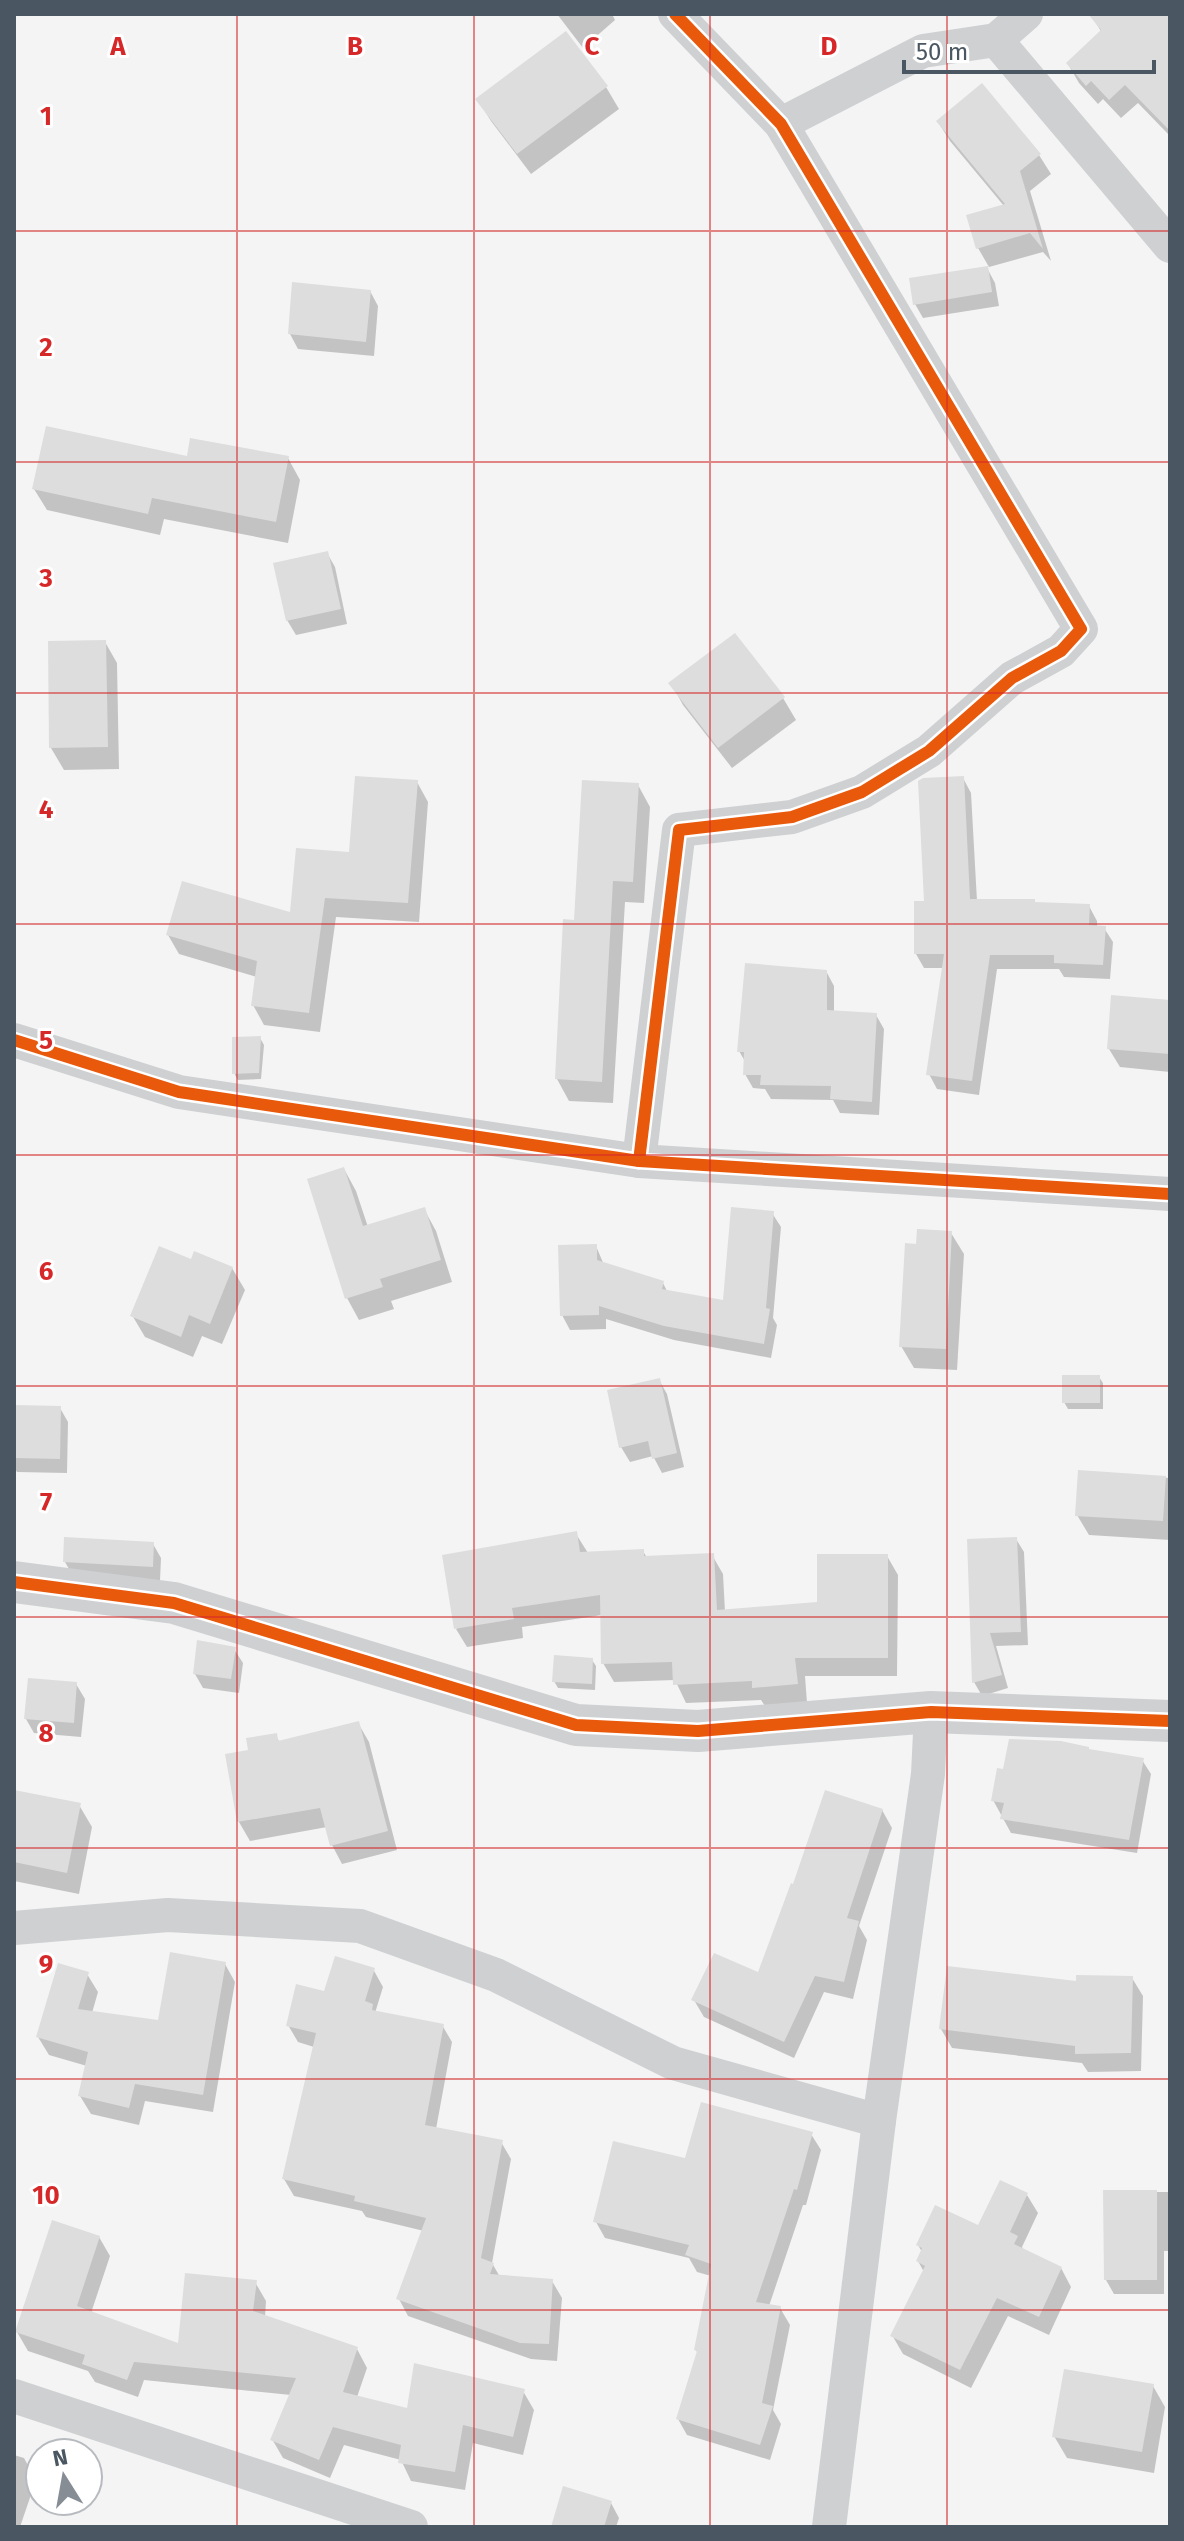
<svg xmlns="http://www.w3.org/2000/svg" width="1184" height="2541" font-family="'Fira Sans',sans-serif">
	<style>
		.shadow { fill: #0003 }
		.building { fill: #ddddde }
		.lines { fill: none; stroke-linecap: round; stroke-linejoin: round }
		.minor { stroke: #ced0d2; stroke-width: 34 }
		.tertiary { stroke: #ced0d2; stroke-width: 42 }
		.cycleway-casing { stroke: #fff; stroke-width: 17 }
		.cycleway { stroke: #e8590c; stroke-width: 12 }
		.grid { fill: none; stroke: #d62828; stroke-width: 2; stroke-opacity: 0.55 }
		.grid-label { font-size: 26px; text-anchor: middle; font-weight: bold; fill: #d62828; stroke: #fff; stroke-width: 6; stroke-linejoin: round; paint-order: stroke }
	</style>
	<rect width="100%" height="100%" fill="#f4f4f4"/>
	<g class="shadow">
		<path d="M 557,14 L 612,14 L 615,20 L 583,48 Z"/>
		<path d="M 1097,14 L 1170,14 L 1170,136 L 1138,103 L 1121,118 L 1103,99 L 1098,104 L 1079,83 L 1068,64 L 1102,33 L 1093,18 Z"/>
		<path d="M 606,87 L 619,109 L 531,174 L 491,121 L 478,100 Z"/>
		<path d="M 938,122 L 1039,155 L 1051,174 L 1030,191 L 1051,261 L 1043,252 L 989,267 L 978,248 L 1004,206 L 950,141 Z"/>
		<path d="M 987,268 L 995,283 L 999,306 L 923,318 L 915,304 Z"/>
		<path d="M 370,291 L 378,306 L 374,356 L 298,349 L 290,334 Z"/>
		<path d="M 288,458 L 300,480 L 288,543 L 164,519 L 160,535 L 47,510 L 34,489 L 188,459 Z"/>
		<path d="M 327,553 L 335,567 L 347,624 L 296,635 L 287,620 Z"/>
		<path d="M 735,635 L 783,698 L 796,720 L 732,768 L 683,705 L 671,683 Z"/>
		<path d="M 105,642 L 117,663 L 119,769 L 64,770 L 51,748 Z"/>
		<path d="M 963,778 L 971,793 L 977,901 L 1089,906 L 1097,921 L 1097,928 L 1104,928 L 1113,942 L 1110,979 L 1064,977 L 1059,969 L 997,969 L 979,1095 L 937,1089 L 929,1074 L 944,968 L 924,968 L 916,954 L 926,903 Z"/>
		<path d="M 417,782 L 428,802 L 419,922 L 336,917 L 320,1032 L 264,1025 L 253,1005 L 257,977 L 179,954 L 168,935 L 292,915 Z"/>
		<path d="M 638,785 L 650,807 L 644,903 L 625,902 L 613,1103 L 569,1101 L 557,1079 L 576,922 Z"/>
		<path d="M 826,971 L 834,986 L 834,1012 L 876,1015 L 884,1029 L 879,1115 L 840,1113 L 833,1100 L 771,1099 L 765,1089 L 753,1088 L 745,1074 L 746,1063 L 739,1051 Z"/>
		<path d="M 1170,1002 L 1170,1072 L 1120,1067 L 1109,1049 Z"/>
		<path d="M 260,1038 L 264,1045 L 261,1079 L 238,1080 L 234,1073 Z"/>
		<path d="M 344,1169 L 356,1191 L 368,1227 L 424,1209 L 436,1231 L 452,1282 L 391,1301 L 394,1309 L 359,1320 L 347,1298 Z"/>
		<path d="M 772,1213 L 781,1227 L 773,1318 L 777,1325 L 771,1358 L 674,1340 L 606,1319 L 606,1329 L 570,1330 L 562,1315 L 596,1246 L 604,1265 L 663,1283 L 668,1293 L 725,1303 Z"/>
		<path d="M 951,1233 L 964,1254 L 957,1370 L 914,1368 L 901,1346 L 917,1246 Z"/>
		<path d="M 192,1262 L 232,1268 L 245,1290 L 222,1344 L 202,1336 L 193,1357 L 145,1337 L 132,1315 Z"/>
		<path d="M 1099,1377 L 1103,1383 L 1103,1409 L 1068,1409 L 1064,1402 Z"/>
		<path d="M 659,1380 L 667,1394 L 684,1467 L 662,1473 L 653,1456 L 630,1462 L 621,1447 Z"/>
		<path d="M 14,1407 L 60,1408 L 68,1422 L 67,1473 L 17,1472 L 14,1467 Z"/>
		<path d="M 1080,1472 L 1170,1478 L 1170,1540 L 1089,1535 L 1077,1515 Z"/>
		<path d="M 576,1534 L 588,1553 L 643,1551 L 647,1558 L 712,1555 L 723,1574 L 725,1612 L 819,1604 L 887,1556 L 898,1575 L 897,1676 L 805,1676 L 807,1703 L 765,1706 L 761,1700 L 686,1703 L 675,1680 L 614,1682 L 603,1663 L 602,1615 L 522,1627 L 523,1638 L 467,1647 L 456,1629 Z"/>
		<path d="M 1016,1539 L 1024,1552 L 1028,1645 L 996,1646 L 1008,1688 L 982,1696 L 974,1682 Z"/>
		<path d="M 153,1544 L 161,1558 L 160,1581 L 73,1576 L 65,1562 Z"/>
		<path d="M 234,1649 L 243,1663 L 239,1693 L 203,1688 L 195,1674 Z"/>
		<path d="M 592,1660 L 596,1666 L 595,1690 L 558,1688 L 554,1681 Z"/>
		<path d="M 76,1684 L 85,1699 L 81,1737 L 34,1733 L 26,1719 Z"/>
		<path d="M 358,1723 L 369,1742 L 397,1850 L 342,1864 L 332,1845 L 327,1827 L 250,1841 L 239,1822 L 250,1751 L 276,1736 L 280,1743 Z"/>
		<path d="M 1090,1751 L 1142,1760 L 1151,1774 L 1137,1853 L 1011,1833 L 993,1800 Z"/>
		<path d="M 14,1792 L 79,1805 L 92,1827 L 79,1894 L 14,1881 Z"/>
		<path d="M 882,1810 L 892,1828 L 859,1926 L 867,1940 L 853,1999 L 824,1992 L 794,2058 L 704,2017 L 694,2000 L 759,1975 Z"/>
		<path d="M 225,1964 L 235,1982 L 213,2112 L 145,2101 L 139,2125 L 91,2114 L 80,2096 L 87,2066 L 49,2055 L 38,2037 L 87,1974 L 98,1992 L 92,2013 L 160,2022 Z"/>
		<path d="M 373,1969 L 383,1987 L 375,2013 L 442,2025 L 452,2042 L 436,2129 L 501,2142 L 511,2159 L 492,2263 L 500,2277 L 552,2281 L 562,2298 L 557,2361 L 531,2359 L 408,2316 L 399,2299 L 424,2231 L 366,2217 L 362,2211 L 294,2196 L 284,2179 L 314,2047 L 298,2042 L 288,2025 L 325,1994 Z"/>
		<path d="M 1132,1978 L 1143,1996 L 1141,2071 L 1088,2072 L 1082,2063 L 952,2048 L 941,2029 L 1078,1983 Z"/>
		<path d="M 811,2134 L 821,2150 L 806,2205 L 803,2205 L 769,2306 L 780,2308 L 790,2325 L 773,2410 L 781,2424 L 770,2460 L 687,2435 L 678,2419 L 698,2354 L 696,2350 L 711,2276 L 697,2272 L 689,2258 L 605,2238 L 596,2222 L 687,2160 Z"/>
		<path d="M 1105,2192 L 1170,2192 L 1170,2251 L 1164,2251 L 1164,2294 L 1114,2294 L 1106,2280 Z"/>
		<path d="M 1027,2195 L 1038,2213 L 1022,2247 L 1024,2251 L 1061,2268 L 1071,2287 L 1049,2335 L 1008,2316 L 971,2388 L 903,2354 L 892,2335 L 924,2272 L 918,2261 L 922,2252 L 918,2245 L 979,2228 Z"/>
		<path d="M 99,2237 L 110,2256 L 91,2313 L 180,2346 L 255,2282 L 266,2301 L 265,2317 L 357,2349 L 367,2368 L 357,2397 L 408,2411 L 523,2391 L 534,2410 L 523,2455 L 473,2443 L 465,2490 L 411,2481 L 401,2460 L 344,2445 L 330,2478 L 283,2458 L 272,2439 L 291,2395 L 144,2380 L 138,2397 L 95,2382 L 88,2371 L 28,2351 L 17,2332 Z"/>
		<path d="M 1153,2386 L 1165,2407 L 1154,2473 L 1067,2458 L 1054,2436 Z"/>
		<path d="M 14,2455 L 24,2458 L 36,2480 L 20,2527 L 14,2527 Z"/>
		<path d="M 611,2503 L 619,2518 L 616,2527 L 553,2527 Z"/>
	</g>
	<g class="building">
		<path d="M 1088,14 L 1170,14 L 1170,131 L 1125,85 L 1109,100 L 1091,81 L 1086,86 L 1066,63 L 1101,30 Z"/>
		<path d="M 566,31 L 608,86 L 517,154 L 475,99 Z"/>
		<path d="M 982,83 L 1041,154 L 1020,171 L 1043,249 L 1030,233 L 976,249 L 966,215 L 1005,204 L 936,121 Z"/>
		<path d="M 988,266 L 992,292 L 913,305 L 909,278 Z"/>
		<path d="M 292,282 L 371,290 L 366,342 L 288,334 Z"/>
		<path d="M 46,426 L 187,456 L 190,438 L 289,456 L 276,522 L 152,498 L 148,514 L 32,489 Z"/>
		<path d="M 328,551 L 341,609 L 286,621 L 273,563 Z"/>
		<path d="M 735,633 L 785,697 L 718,748 L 668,683 Z"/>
		<path d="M 106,640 L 108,747 L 49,748 L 48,641 Z"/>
		<path d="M 355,776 L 418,780 L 408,903 L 325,898 L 309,1013 L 251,1006 L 257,961 L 166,935 L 182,881 L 290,912 L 296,848 L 349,852 Z"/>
		<path d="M 964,776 L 970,899 L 1035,899 L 1035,902 L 1090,904 L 1089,925 L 1106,926 L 1103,965 L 1054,963 L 1054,955 L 990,955 L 972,1081 L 926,1075 L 944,954 L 914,954 L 914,901 L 924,901 L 918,781 L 923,778 Z"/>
		<path d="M 582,780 L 639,783 L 633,882 L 613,881 L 602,1082 L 555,1079 L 563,919 L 574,920 Z"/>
		<path d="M 745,963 L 827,970 L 827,1010 L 877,1013 L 872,1102 L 830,1099 L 831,1086 L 760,1085 L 761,1075 L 743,1075 L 744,1052 L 737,1052 Z"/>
		<path d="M 1111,995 L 1170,1000 L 1170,1054 L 1107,1049 Z"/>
		<path d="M 261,1036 L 259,1073 L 232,1074 L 232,1037 Z"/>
		<path d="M 344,1167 L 363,1226 L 425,1207 L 441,1260 L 380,1279 L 383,1287 L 345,1299 L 307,1179 Z"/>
		<path d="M 731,1207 L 774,1211 L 766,1308 L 770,1309 L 764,1344 L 664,1326 L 599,1306 L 599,1315 L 560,1316 L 558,1245 L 597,1244 L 597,1260 L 664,1281 L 662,1289 L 723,1300 Z"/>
		<path d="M 917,1229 L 952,1231 L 946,1349 L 899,1347 L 905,1243 L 916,1244 Z"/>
		<path d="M 159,1246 L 191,1259 L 194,1251 L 233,1267 L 210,1324 L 189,1315 L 181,1337 L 130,1316 Z"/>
		<rect x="1062" y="1375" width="38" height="28"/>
		<path d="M 660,1378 L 677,1453 L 652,1459 L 648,1441 L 619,1448 L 607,1390 Z"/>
		<path d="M 14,1405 L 61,1406 L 60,1459 L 14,1458 Z"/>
		<path d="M 1078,1470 L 1166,1476 L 1163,1521 L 1075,1516 Z"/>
		<path d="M 577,1531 L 580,1552 L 644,1549 L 644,1556 L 714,1553 L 717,1610 L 817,1602 L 817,1554 L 888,1554 L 888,1658 L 795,1658 L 798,1684 L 752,1688 L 752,1681 L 673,1685 L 672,1662 L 601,1664 L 600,1595 L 512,1608 L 514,1619 L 454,1629 L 442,1555 Z"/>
		<path d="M 64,1537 L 154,1542 L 153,1567 L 63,1562 Z"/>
		<path d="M 1017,1537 L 1021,1632 L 990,1633 L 1002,1675 L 972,1683 L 967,1539 Z"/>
		<path d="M 197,1640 L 236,1647 L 231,1679 L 193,1674 Z"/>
		<path d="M 554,1655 L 593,1658 L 592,1684 L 552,1682 Z"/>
		<path d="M 28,1678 L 77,1682 L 74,1723 L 24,1719 Z"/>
		<path d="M 359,1721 L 388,1831 L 330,1846 L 320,1808 L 237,1822 L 225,1754 L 248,1750 L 246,1738 L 277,1733 L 278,1741 Z"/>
		<path d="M 1009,1739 L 1061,1741 L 1089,1747 L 1089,1749 L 1144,1758 L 1129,1840 L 1000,1819 L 1004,1803 L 991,1801 L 997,1768 L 1003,1769 Z"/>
		<path d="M 14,1790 L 81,1803 L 67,1873 L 14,1862 Z"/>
		<path d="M 825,1790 L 883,1809 L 847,1918 L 859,1921 L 844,1982 L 815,1976 L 784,2042 L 691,2000 L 714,1953 L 758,1972 L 791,1883 L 793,1884 Z"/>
		<path d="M 170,1952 L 226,1962 L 203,2095 L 135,2084 L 129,2108 L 78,2096 L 88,2052 L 36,2037 L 58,1963 L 89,1972 L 78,2009 L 158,2020 Z"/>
		<path d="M 335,1956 L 375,1968 L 365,2001 L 373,2004 L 372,2010 L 444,2024 L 425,2125 L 503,2140 L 481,2258 L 494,2263 L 490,2274 L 553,2279 L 549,2344 L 520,2343 L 396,2299 L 426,2218 L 354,2201 L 355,2196 L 282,2179 L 316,2033 L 286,2026 L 296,1984 L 324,1991 Z"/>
		<path d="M 947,1966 L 1076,1981 L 1076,1975 L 1133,1976 L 1131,2053 L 1075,2054 L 1075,2046 L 939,2029 Z"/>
		<path d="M 701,2102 L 813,2132 L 797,2190 L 794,2189 L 756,2302 L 781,2306 L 762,2403 L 773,2406 L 760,2445 L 676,2419 L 697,2351 L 694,2350 L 711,2264 L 685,2255 L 689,2245 L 593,2222 L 613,2141 L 685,2158 Z"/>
		<path d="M 1000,2180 L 1028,2193 L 1010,2232 L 1018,2236 L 1014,2244 L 1062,2267 L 1039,2317 L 997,2298 L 960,2370 L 890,2336 L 925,2266 L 916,2261 L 922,2248 L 916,2245 L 935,2205 L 978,2225 Z"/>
		<path d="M 1103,2190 L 1157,2190 L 1157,2280 L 1104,2280 Z"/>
		<path d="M 52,2220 L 100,2236 L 77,2306 L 178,2343 L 185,2273 L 257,2280 L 253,2311 L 358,2347 L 343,2392 L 407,2408 L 414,2363 L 525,2389 L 513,2437 L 463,2425 L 455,2472 L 398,2463 L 401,2445 L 333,2427 L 319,2460 L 270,2440 L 296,2378 L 134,2362 L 127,2380 L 82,2364 L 85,2355 L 15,2332 Z"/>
		<path d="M 1064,2369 L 1154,2384 L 1142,2452 L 1052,2437 Z"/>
		<path d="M 563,2486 L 612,2501 L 604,2527 L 551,2527 Z"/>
	</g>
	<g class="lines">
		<g class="minor">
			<path d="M 996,40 L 1170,246"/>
			<path d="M 781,124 L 923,51 L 996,40 L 1026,14"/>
			<path d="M 14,1040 L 179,1092 L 639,1161 L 1170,1194"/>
			<path d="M 639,1161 L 679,830 L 792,817 L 862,792 L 929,751 L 1012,678 L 1061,651 L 1081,629 L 781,124 L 675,14"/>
			<path d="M 14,1928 L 168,1915 L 360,1926 L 496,1975 L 673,2063 L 879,2121"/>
			<path d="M 14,2396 L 411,2527"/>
			<path d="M 829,2527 L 879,2121 L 928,1774 L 931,1712"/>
		</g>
		<path class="tertiary" d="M 14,1582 L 174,1603 L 576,1725 L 698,1731 L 931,1712 L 1170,1721"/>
		<defs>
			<g id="cycleway">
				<path d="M 14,1040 L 179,1092 L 639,1161 L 1170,1194"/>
				<path d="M 639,1161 L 679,830 L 792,817 L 862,792 L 929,751 L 1012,678 L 1061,651 L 1081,629 L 781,124 L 675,14"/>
				<path d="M 14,1582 L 174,1603 L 576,1725 L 698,1731 L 931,1712 L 1170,1721"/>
			</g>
		</defs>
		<use href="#cycleway" class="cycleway-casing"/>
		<use href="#cycleway" class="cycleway"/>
	</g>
	<path class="grid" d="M 237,14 L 237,2527M 474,14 L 474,2527M 710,14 L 710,2527M 947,14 L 947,2527M 14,231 L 1170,231M 14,462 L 1170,462M 14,693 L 1170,693M 14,924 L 1170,924M 14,1155 L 1170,1155M 14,1386 L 1170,1386M 14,1617 L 1170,1617M 14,1848 L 1170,1848M 14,2079 L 1170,2079M 14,2310 L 1170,2310"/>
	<g class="grid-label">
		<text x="118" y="55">A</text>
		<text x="355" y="55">B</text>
		<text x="592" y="55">C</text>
		<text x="829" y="55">D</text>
		<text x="46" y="125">1</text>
		<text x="46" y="356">2</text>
		<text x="46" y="587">3</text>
		<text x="46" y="818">4</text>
		<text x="46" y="1049">5</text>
		<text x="46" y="1280">6</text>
		<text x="46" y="1511">7</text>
		<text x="46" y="1742">8</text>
		<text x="46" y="1973">9</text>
		<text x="46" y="2204">10</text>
	</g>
	<rect width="1184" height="2541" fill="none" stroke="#4a5661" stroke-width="32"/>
	<g transform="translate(64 2477) rotate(349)"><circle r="38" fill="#ffffff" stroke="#b7bbc0" stroke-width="2"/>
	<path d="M0-6L14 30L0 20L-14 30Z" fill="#868d94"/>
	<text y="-12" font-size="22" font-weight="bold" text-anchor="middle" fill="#4a5661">N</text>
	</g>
	<path d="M904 60v12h250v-12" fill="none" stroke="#4a5661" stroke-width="4"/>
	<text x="916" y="60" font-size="24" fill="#4a5661" stroke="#ffffff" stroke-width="6" paint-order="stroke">50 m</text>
</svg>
